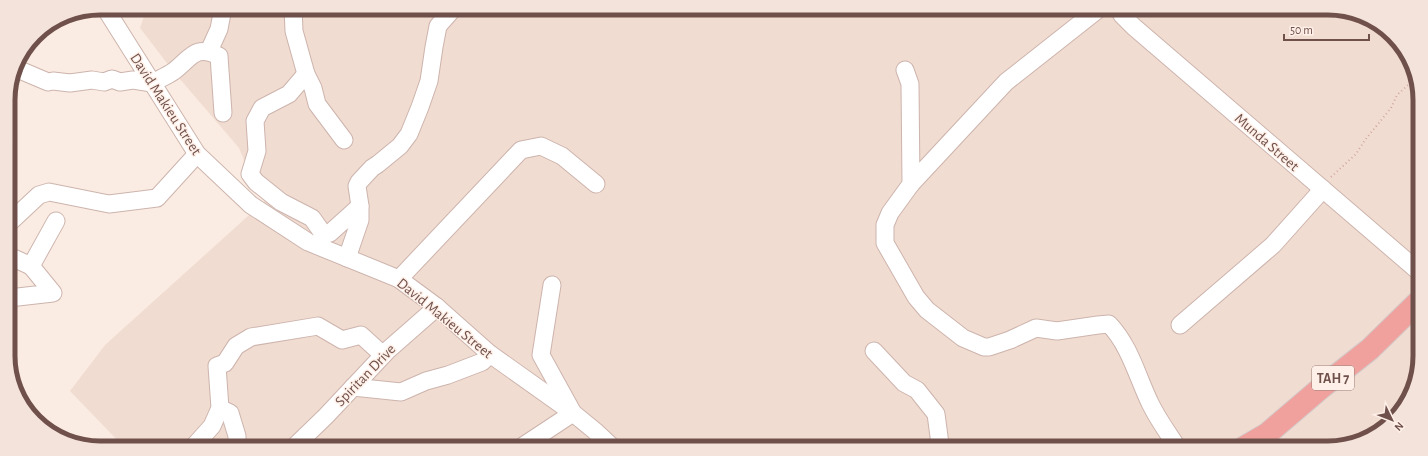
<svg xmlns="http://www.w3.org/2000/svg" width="1428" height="456" font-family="'Alegreya Sans',sans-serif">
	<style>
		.residential { fill: #f1dcd1 }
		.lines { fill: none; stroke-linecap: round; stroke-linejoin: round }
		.minor-casing { stroke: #cdb4ad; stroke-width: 19 }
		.highway-casing { stroke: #d4cac9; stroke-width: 24 }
		.path { stroke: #d2a89f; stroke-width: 2; stroke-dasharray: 1 3; stroke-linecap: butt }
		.minor { stroke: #fff; stroke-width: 17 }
		.highway { stroke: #f0a19d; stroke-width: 22 }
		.labels { text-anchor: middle; stroke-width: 3; stroke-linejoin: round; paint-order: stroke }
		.shield { fill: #fef0e8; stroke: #9b8079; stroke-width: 1 }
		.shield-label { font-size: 14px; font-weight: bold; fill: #70504a }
		.street-label { font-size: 15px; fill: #70504a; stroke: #fef0e8 }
		.rim { fill: none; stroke: #70504a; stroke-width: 5 }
	</style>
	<rect width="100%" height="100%" fill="#faece2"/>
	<path class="residential" d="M 147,8 L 1352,11 L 1397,39 L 1418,82 L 1417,380 L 1384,429 L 1334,448 L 122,445 L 70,391 L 105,345 L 268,198 L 250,174 L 239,148 L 173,71 L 140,28 Z"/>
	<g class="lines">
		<defs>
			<g id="minor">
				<path d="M 105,8 L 197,154 L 251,205 L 308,242 L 399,279 L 437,307 L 490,354 L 573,413 L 595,431 L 611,446"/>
				<path d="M 293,8 L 294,31 L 306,74"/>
				<path d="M 1120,11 L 1122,15 L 1134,27 L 1417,270"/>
				<path d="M 209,51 L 219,29 L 223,8"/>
				<path d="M 15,68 L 48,82 L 53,81 L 70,83 L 92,80 L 104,82 L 112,79 L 120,82 L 133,80 L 152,83 C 159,79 167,76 174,71 C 191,58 195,44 219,56 L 223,113"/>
				<path d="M 905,70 L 910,84 L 911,184 L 890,213 L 885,225 L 885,243 L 916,297 L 927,310 L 963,338 L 984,347 L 989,347 L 1010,340 L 1036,328 L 1057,331 L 1098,325 L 1109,324 C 1130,346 1137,376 1150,403 C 1157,418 1168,433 1177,447"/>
				<path d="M 344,140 L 317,104 L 313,88 L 306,74 L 289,94 L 262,108 L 255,121 L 257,151 L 250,174 L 256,182 L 281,202 L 312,218 L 324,235 L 330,233 L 360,206 L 360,220 L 347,258"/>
				<path d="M 911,184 L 1006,82 L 1096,11"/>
				<path d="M 360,206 L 357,186 L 359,182 L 372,168 L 378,164 L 400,146 L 409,134 L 420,107 L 429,81 L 434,47 L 438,26 L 453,9"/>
				<path d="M 9,223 L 39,195 L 49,192 L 109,204 L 157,198 L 197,154"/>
				<path d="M 9,256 L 31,266 L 56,221"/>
				<path d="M 399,279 L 521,150 L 541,146 L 562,156 L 596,184"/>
				<path d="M 9,298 L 53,293 L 31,266"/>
				<path d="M 1180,325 L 1273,245 L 1323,189"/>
				<path d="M 874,351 L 904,383 L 917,390 L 936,414 L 940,444 L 937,447"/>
				<path d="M 353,387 L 401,392 L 426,381 L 448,375 L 482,362 L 490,354"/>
				<path d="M 220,408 L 230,413 L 237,436 L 237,445"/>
				<path d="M 195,445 L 212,426 L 220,408 L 217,366 L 225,363 L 236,346 L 251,337 L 318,326 L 342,340 L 361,335 L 383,355"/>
				<path d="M 296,445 L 326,416 L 388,350 L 437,307"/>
				<path d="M 523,446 L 573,413 L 541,355 L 552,285"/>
			</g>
			<path id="highway" d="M 1243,448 L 1267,434 L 1322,387 L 1370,349 L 1417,303"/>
		</defs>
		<use href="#minor" class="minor-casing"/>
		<use href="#highway" class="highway-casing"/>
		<g class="path">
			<path d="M 1331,177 L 1356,154 L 1365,140 L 1391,108 L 1397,95 L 1408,85 L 1415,76"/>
			<path d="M 1280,444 L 1285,448"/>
			<path d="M 1315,448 L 1334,440 L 1348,443"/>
		</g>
		<use href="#minor" class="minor"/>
		<use href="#highway" class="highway"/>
	</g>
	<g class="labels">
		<rect class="shield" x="1312" y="366" width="42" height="24" rx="3"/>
		<g class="shield-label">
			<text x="1333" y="383">TAH 7</text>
		</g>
		<g class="street-label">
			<text transform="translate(166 104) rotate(57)" y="5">David Makieu Street</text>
			<text transform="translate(1267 142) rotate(41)" y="5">Munda Street</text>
			<text transform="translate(445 318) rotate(39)" y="5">David Makieu Street</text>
			<text transform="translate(365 375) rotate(-46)" y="5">Spiritan Drive</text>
		</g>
	</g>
	<path d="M0 0H1428V456H0ZM100 15H1328A85 85 0 0 1 1413 100V356A85 85 0 0 1 1328 441H100A85 85 0 0 1 15 356V100A85 85 0 0 1 100 15Z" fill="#f3e3db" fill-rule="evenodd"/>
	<path class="rim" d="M100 15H1328A85 85 0 0 1 1413 100V356A85 85 0 0 1 1328 441H100A85 85 0 0 1 15 356V100A85 85 0 0 1 100 15Z"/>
	<g transform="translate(1392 420) rotate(133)" stroke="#fef0e8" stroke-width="3" paint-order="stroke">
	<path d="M0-3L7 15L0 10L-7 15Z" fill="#70504a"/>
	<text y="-6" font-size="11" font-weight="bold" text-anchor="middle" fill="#70504a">N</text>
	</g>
	<path d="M1284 34v6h85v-6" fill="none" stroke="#70504a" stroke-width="2"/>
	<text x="1290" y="34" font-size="12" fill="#70504a" stroke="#fef0e8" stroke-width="3" paint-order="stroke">50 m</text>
</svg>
